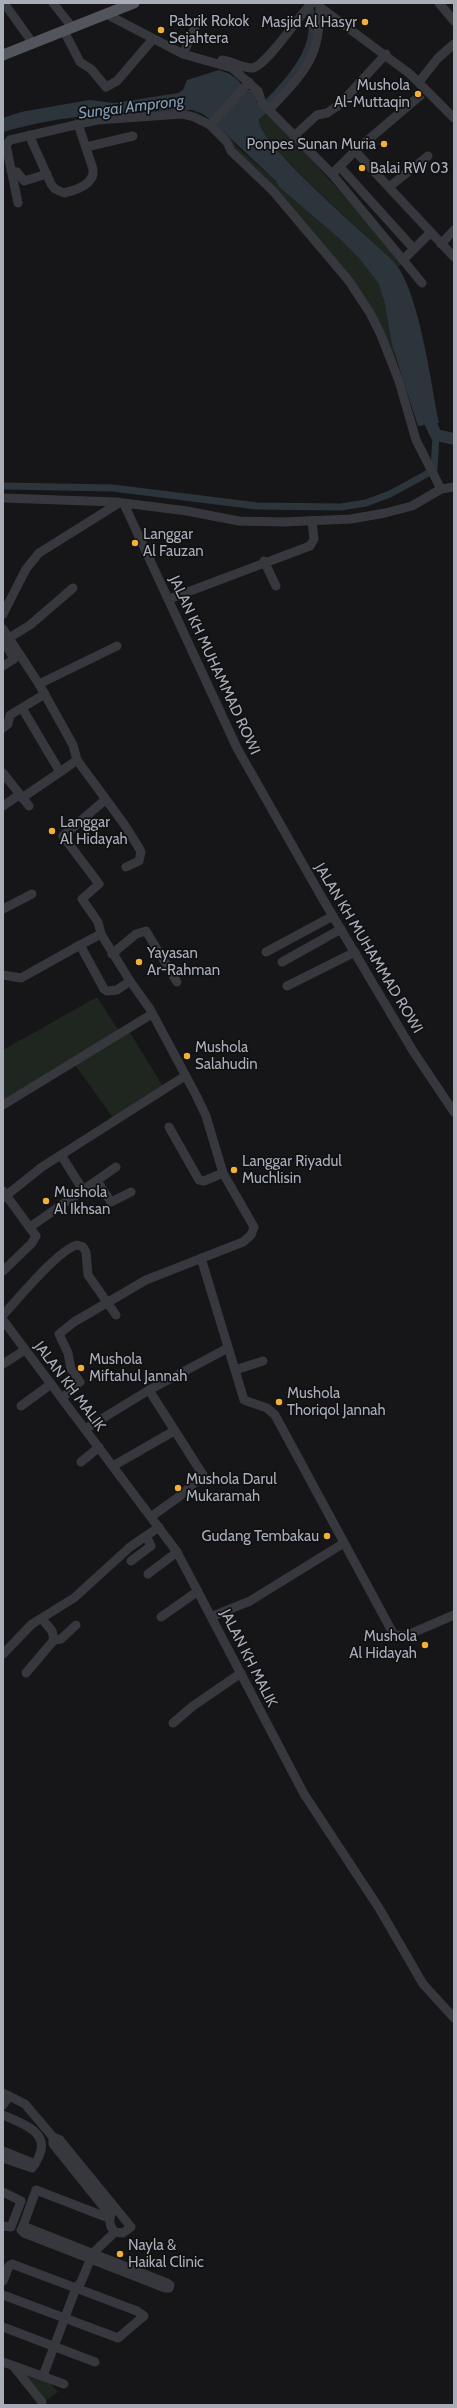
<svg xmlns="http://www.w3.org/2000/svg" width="457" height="2408" font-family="Cabin,sans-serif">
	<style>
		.green { fill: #1e261f }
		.water { fill: #2c353c }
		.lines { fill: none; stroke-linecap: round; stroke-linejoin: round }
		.canal { stroke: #2c353c; stroke-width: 7 }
		.river { stroke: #2c353c; stroke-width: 12 }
		.minor-tunnel { stroke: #333438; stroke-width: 9; stroke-dasharray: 9 4.5; stroke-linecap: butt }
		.minor { stroke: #37383d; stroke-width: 9 }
		.major { stroke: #53555c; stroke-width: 11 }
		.poi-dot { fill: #f2b134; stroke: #111113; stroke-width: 1.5 }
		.labels { text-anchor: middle; stroke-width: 3.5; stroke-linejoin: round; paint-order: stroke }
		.poi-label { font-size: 15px; fill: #a8adb8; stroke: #111113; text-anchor: start }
		.street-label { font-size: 15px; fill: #a8adb8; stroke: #111113 }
		.water-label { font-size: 16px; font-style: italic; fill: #7f9bb3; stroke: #111113 }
	</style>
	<rect width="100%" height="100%" fill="#161618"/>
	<g class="green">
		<path d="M 268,112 L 404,262 L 398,267 C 378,242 256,144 259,119 Z"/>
		<path d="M 232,140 L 236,146 L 276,181 L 279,187 C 308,212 361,250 379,284 C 388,302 388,324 392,343 C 395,359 401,375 406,390 L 359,292 L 233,151 L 231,142 Z"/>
		<path d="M 97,997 L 119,1031 L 3,1101 L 3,1050 Z"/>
		<path d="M 129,1031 L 164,1088 L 114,1119 L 75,1065 Z"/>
		<path d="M 26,2374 L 51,2384 L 58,2392 L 46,2401 L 27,2378 Z"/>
	</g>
	<g class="water">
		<path d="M 219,70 C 228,73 239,77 242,87 L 212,121 L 203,114 L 192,110 C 129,111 65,114 3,132 L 3,118 L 21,112 L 89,100 L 114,103 L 178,93 L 183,90 L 187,80 Z"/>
		<path d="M 248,90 L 252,90 L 258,97 L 256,102 L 268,112 L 259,119 C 256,143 373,240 393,261 C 419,288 431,384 439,423 L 418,426 L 392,345 L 385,304 L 379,284 L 359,258 L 339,238 L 279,187 L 276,181 L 214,123 L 242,92 Z"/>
	</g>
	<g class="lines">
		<g class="canal">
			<path d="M 262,109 C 289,79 325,48 308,3"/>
			<path d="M 3,486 L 113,488 L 257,506 L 341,507 L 366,503 L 390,494 L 434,470 L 436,435"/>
		</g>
		<path class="river" d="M 424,409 L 436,435 L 454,439"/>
		<path class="minor-tunnel" d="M 415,100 L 424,93"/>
		<g class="minor">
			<path d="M 4,3 L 32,42"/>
			<path d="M 53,3 L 72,27"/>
			<path d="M 319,3 L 320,7 L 410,74 L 454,118"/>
			<path d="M 439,3 L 454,21"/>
			<path d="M 108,15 L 183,54 L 232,68 L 258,91 L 262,103 L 332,174 L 355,151 L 415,100"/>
			<path d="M 64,31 L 80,62 L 91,69 L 106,87 L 117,81 L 153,39"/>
			<path d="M 183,54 L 196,25"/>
			<path d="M 222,60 C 232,61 242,68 252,68 C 266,67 299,15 312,3"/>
			<path d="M 419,82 L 438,58 L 454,44"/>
			<path d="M 269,110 C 303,73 320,60 320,7"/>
			<path d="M 210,125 L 249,82"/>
			<path d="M 29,135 L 51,184 L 55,189 L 64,193 C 77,190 95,184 93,169 L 78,124"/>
			<path d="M 294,136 L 317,115 L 327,113 L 339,105 L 386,54"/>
			<path d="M 86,147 L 133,136"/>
			<path d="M 355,151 L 454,257"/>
			<path d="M 340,167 L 414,249"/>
			<path d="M 11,171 L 17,172 L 24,181 L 47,174"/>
			<path d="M 332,174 L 422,283"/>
			<path d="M 389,187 L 428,156"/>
			<path d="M 18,203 L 6,145 L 10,140 L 97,120 L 182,114 L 194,117 L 210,125 L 227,142 L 231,151 L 273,191 L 349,281 L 370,313 L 381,335 L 399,381 L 416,440 L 441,489"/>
			<path d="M 441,244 L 454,230"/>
			<path d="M 403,260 L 430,233"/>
			<path d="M 3,498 L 116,502 L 187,511 L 239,521 L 283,522 L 351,519 L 385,513 L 412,506 L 441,489 L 454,487"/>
			<path d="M 124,504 L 237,748 L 321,896 L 413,1051 L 454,1112"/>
			<path d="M 264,561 L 276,586"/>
			<path d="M 169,599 L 310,546 L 314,539 L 312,521"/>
			<path d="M 3,614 L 26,569 L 39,553 L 119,503"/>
			<path d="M 3,629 L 39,684 L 73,745 L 77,760 L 124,824 L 139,848 L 141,852 L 139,861 L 126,867"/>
			<path d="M 9,638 L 30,625 L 73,588"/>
			<path d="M 3,640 L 14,659 L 3,666"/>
			<path d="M 39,684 L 117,646"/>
			<path d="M 3,728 L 8,724 L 10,715 L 45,694"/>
			<path d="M 60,772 L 77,760"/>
			<path d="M 3,773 L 29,806"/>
			<path d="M 22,798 L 60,772 L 22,708"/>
			<path d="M 3,806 L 19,795"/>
			<path d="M 3,909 L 32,894"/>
			<path d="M 101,934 L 130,981"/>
			<path d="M 266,952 L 333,916"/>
			<path d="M 112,954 L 136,934 L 146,931 L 177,982"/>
			<path d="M 282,962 L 341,929"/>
			<path d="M 3,975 L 21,978 L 80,945"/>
			<path d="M 287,986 L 355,952"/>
			<path d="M 3,1105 L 152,1014"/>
			<path d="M 169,1127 L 199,1180 L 204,1181 L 223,1173"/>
			<path d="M 61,1155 L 83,1190"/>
			<path d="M 97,1181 L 111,1202 L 131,1192"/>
			<path d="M 3,1191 L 30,1228"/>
			<path d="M 3,1198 L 42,1167 L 185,1076"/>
			<path d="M 201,1258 L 235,1370 L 263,1361"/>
			<path d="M 3,1271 L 32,1243 L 36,1236 L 30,1228 L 33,1225 L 116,1167"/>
			<path d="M 3,1315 C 18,1299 58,1250 77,1245 L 83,1247 L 86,1252 L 88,1275 L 116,1315"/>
			<path d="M 3,1320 L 177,1552 L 304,1794 L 379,1908 L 423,1984 L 454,2018"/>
			<path d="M 3,1364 L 25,1350"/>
			<path d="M 235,1370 L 244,1400 L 267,1408 L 275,1415 L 394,1635 L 405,1636 L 454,1615"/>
			<path d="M 149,1390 L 203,1475 L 180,1496 L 152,1516"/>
			<path d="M 62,1398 L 80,1382 L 71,1369 L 68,1353 L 59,1334 L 74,1322 L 146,1280 L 243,1242 L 251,1235 L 254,1227 L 223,1173 L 206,1116 L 196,1095 L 150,1009 L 130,981 L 117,990 L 107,991 L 104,989 L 80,945 L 101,934 L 98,922 L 82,899 L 99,884 L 63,836 L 105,800"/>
			<path d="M 21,1406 L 51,1384"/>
			<path d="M 85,1429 L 149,1390 L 228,1348"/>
			<path d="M 81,1462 L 99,1447"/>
			<path d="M 113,1466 L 174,1431"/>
			<path d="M 131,1561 L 151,1546 L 146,1536"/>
			<path d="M 148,1574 L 177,1552"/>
			<path d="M 213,1616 L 250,1601 L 344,1543"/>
			<path d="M 161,1617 L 198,1591"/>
			<path d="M 54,1640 L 61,1639 L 76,1625"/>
			<path d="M 3,1654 L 32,1624 L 74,1598 L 130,1547 L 159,1527"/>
			<path d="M 26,1673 L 54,1640 L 52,1631 L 42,1619"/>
			<path d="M 173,1723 L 193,1706 L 241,1673"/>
			<path d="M 3,2093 L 25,2104 L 53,2137 L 60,2140 L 131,2227 L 123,2233 L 115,2232 C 107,2225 110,2216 113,2207"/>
			<path d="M 3,2105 L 9,2096"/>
			<path d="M 3,2115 C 28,2126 57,2135 32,2168 L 3,2158"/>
			<path d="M 53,2137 L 53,2144 L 110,2215"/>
			<path d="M 3,2151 L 35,2164"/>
			<path d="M 3,2192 L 21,2201 L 11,2227 L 3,2226"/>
			<path d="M 23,2226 L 21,2230 L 24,2233 L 165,2288 L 169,2288 L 170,2285 L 167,2283 L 23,2226 L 36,2190 L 106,2217"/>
			<path d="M 3,2281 L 9,2266 L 12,2264 L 137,2311 L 144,2316 L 118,2338 L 3,2295"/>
			<path d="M 3,2327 L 95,2362"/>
			<path d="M 3,2362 L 64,2384"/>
			<path d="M 14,2367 L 42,2402"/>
			<path d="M 43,2376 L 76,2288 L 81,2282 L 93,2253 L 115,2232"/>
		</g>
		<path class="major" d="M 3,55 L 134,3"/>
	</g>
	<g class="poi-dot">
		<circle cx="365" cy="22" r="4"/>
		<circle cx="161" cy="30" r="4"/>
		<circle cx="418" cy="94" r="4"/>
		<circle cx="384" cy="144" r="4"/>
		<circle cx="362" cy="168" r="4"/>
		<circle cx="135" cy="543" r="4"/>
		<circle cx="52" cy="831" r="4"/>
		<circle cx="139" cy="962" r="4"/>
		<circle cx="187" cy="1056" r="4"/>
		<circle cx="234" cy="1170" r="4"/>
		<circle cx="46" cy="1201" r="4"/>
		<circle cx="81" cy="1368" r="4"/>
		<circle cx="279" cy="1402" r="4"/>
		<circle cx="178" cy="1488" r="4"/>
		<circle cx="327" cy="1536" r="4"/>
		<circle cx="425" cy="1645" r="4"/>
		<circle cx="120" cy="2254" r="4"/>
	</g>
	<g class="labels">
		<g class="poi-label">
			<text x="169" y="26">Pabrik Rokok<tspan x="169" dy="17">Sejahtera</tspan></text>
			<text x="357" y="27" text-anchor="end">Masjid Al Hasyr</text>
			<text x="410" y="90" text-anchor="end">Mushola<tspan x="410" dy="17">Al-Muttaqin</tspan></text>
			<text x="376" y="149" text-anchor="end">Ponpes Sunan Muria</text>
			<text x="370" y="173">Balai RW 03</text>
			<text x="143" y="539">Langgar<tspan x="143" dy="17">Al Fauzan</tspan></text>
			<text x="60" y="827">Langgar<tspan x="60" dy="17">Al Hidayah</tspan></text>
			<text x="147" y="958">Yayasan<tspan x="147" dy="17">Ar-Rahman</tspan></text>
			<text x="195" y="1052">Mushola<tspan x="195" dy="17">Salahudin</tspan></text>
			<text x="242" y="1166">Langgar Riyadul<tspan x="242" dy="17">Muchlisin</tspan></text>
			<text x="54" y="1197">Mushola<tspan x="54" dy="17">Al Ikhsan</tspan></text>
			<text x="89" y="1364">Mushola<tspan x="89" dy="17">Miftahul Jannah</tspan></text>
			<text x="287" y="1398">Mushola<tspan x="287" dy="17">Thoriqol Jannah</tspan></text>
			<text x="186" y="1484">Mushola Darul<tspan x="186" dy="17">Mukaramah</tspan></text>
			<text x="319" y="1541" text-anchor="end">Gudang Tembakau</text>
			<text x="417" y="1641" text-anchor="end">Mushola<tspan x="417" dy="17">Al Hidayah</tspan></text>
			<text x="128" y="2250">Nayla &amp;<tspan x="128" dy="17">Haikal Clinic</tspan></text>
		</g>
		<g class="street-label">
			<text transform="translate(215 665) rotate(65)" y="5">JALAN KH MUHAMMAD ROWI</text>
			<text transform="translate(369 948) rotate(59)" y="5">JALAN KH MUHAMMAD ROWI</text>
			<text transform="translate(70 1386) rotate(53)" y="5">JALAN KH MALIK</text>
			<text transform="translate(249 1658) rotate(63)" y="5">JALAN KH MALIK</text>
		</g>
		<g class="water-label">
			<text transform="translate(131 106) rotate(-7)" y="6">Sungai Amprong</text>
		</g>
	</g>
	<rect width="457" height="2408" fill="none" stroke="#a8adb8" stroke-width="8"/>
</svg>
